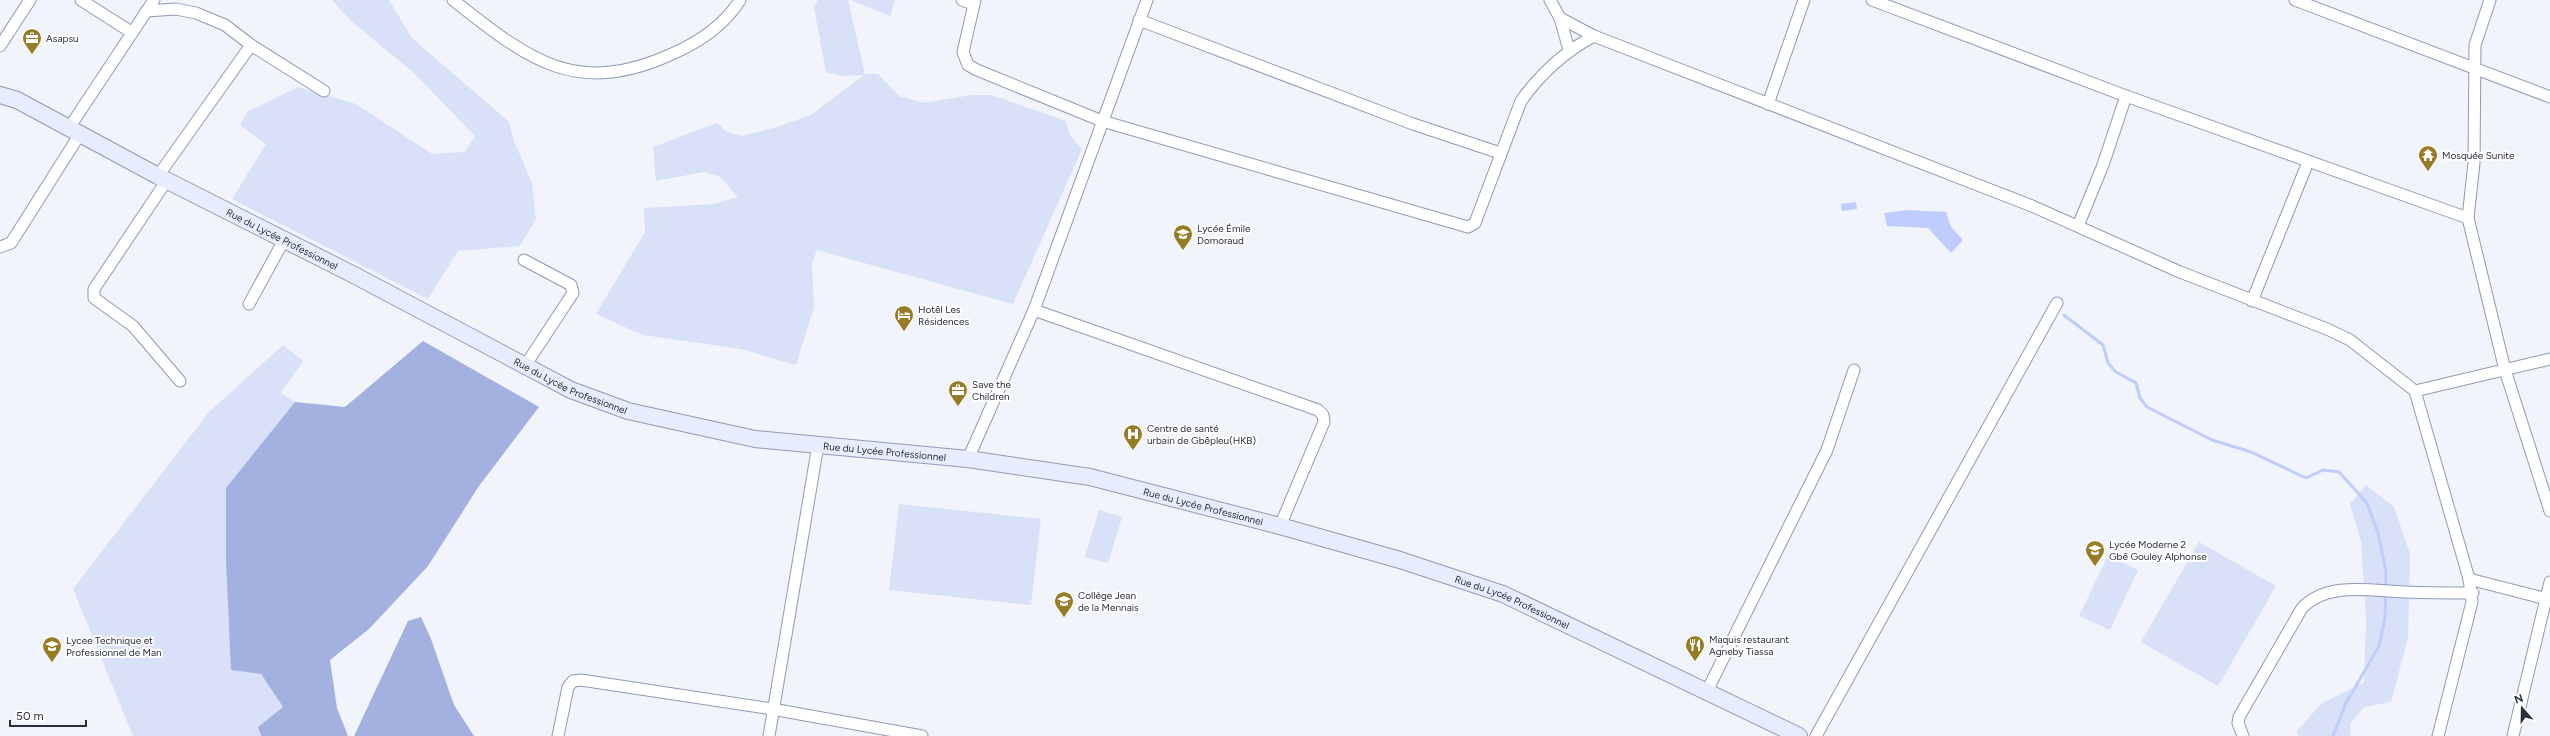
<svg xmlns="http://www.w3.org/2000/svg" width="2550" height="736" font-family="Figtree,sans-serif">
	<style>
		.green { fill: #d9e1f9 }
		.forest { fill: #a2b1df }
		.water { fill: #becdfd }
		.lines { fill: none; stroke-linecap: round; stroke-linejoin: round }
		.stream { stroke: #becdfd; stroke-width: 3 }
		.street-casing { stroke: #8f99ba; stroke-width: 13 }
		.secondary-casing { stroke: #8f99ba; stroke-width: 18 }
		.street { stroke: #fff; stroke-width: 11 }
		.secondary { stroke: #e8edfd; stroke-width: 16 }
		.labels { text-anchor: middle; stroke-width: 4; stroke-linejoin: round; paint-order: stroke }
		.poi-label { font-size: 10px; fill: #2a2e3b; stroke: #fff; text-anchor: start }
		.street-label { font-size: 10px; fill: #2a2e3b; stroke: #fff }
	</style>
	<rect width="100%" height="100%" fill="#f1f4fb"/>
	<g class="green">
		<path d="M 332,0 L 389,0 L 412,38 L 509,122 L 514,141 L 532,183 L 536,219 L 520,246 L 458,251 L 428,299 L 232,199 L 266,144 L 240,125 L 247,112 L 298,87 L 356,104 L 432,154 L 465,152 L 475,136 L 414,73 L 351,21 Z"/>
		<path d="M 818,0 L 848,0 L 865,74 L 878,74 L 899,96 L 924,103 L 971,95 L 992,95 L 1066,121 L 1070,135 L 1082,149 L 1013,304 L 817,250 L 812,263 L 814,307 L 796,365 L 741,349 L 643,335 L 596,314 L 645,232 L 644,208 L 715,204 L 738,197 L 720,177 L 704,172 L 656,181 L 653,147 L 717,123 L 727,132 L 742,136 L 774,128 L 811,115 L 864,75 L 843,76 L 826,72 L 814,8 Z"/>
		<path d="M 851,0 L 895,0 L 890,16 Z"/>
		<path d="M 283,345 L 303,361 L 281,393 L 295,402 L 226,488 L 261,674 L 283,707 L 258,727 L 261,736 L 133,736 L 73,589 L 209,412 Z"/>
		<path d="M 2366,485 L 2394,507 L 2410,554 L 2408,638 L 2391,702 L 2364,707 L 2350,724 L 2351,736 L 2298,736 L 2297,731 L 2321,704 L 2364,682 L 2366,620 L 2361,542 L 2350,504 Z"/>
		<path d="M 899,504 L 1041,519 L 1031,605 L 889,590 Z"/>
		<path d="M 1099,510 L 1122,517 L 1108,563 L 1085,557 Z"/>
		<path d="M 2199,542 L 2276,586 L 2218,686 L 2141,642 Z"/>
		<path d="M 2108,556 L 2138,570 L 2110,630 L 2079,616 Z"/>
	</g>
	<g class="forest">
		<path d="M 423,341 L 539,407 L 479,486 L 428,566 L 369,629 L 330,660 L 337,708 L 348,736 L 261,736 L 258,727 L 283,707 L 261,674 L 231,670 L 226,561 L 226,488 L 295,402 L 345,407 Z"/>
		<path d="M 421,617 L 431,639 L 454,705 L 474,736 L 354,736 L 408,621 Z"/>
	</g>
	<g class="water">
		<path d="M 1856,202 L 1857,209 L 1842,211 L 1841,204 Z"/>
		<path d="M 1908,210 L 1946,212 L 1951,227 L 1963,240 L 1951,253 L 1928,228 L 1887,226 L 1884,213 Z"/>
	</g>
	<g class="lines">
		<path class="stream" d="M 2064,315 L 2103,345 L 2108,363 L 2116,372 L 2136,383 L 2140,398 L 2147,407 L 2212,440 L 2251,452 L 2306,478 L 2323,470 L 2339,472 L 2367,503 L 2378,533 L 2386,571 L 2385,618 L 2379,646 L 2346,703 L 2333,736"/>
		<defs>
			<g id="street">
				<path d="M 81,0 L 131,32"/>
				<path d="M 453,0 C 528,59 575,98 672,54 C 699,42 724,26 740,0"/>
				<path d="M 962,0 L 973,4"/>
				<path d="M 975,0 L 963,52 L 968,65 L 977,70 L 1102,121 L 1468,227 L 1475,223 L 1521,101 C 1541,73 1564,52 1594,36"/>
				<path d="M 1550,0 L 1560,18 L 1594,36 L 2032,206 L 2180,272 L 2327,329 L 2350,340 L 2415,391 L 2469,579 L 2472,602 L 2438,736"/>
				<path d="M 1872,0 L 2126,96 L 2468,218"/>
				<path d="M 2295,0 L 2550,97"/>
				<path d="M 2490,0 L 2475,45 L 2474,163 L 2468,218 L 2505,370 L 2550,511"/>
				<path d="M 146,11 L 176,9 L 196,13 L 225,25 L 251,45 L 324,91"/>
				<path d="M 1560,18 L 1569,50"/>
				<path d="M 1139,20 L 1413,124 L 1500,153"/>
				<path d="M 0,46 L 30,0"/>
				<path d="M 1768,104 L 1804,0"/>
				<path d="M 69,128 L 154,0"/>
				<path d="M 158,176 L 251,45"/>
				<path d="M 167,180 L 94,289 L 94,298 L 133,326 L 180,381"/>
				<path d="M 2078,226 L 2103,165 L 2126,96"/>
				<path d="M 0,247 L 11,243 L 80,134"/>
				<path d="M 524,260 L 571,285 L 573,293 L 525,366"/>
				<path d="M 2252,301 L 2308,162"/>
				<path d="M 249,304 L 284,240"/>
				<path d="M 1034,310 L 1318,410 L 1323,415 L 1324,422 L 1280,526"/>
				<path d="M 2415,391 L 2550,359"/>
				<path d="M 968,459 L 1034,310 L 1147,0"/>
				<path d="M 2469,579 L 2547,599"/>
				<path d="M 1710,694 L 1710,685 L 1827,450 L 1854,370"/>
				<path d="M 558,736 L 568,687 L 573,681 L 581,680 L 772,709 L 922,736"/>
				<path d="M 769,736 L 818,445"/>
				<path d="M 1816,736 L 2057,303"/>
				<path d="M 2243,736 L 2238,723 L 2239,717 L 2302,608 C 2328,581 2372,591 2405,592 C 2428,593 2450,593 2473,593"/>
				<path d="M 2513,736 L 2550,582"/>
			</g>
			<g id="secondary">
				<path id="s1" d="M 0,95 L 17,100 L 158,176 L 354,275 L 571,390 L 628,411 L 755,439 L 968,459 L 1090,477 L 1280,526 L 1400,560 L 1503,594 L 1799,736"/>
			</g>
		</defs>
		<use href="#street" class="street-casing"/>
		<use href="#secondary" class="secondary-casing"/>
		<use href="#street" class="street"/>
		<use href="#secondary" class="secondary"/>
	</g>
	<defs>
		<symbol id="office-pin" viewBox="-11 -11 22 30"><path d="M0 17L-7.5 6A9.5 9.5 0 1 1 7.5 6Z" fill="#967c24" stroke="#fff"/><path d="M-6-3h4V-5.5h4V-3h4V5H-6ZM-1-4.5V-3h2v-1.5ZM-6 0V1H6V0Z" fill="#fff"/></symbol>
		<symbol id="temple-pin" viewBox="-11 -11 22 30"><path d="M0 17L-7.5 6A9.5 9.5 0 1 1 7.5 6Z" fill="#967c24" stroke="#fff"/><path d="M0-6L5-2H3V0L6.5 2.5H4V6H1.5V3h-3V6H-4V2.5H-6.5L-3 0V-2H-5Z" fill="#fff"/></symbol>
		<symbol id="school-pin" viewBox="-11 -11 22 30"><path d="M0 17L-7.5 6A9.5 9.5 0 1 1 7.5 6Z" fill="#967c24" stroke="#fff"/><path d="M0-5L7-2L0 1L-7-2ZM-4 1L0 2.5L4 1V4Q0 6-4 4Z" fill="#fff"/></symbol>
		<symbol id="hotel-pin" viewBox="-11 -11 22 30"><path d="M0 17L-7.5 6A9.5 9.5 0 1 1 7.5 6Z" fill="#967c24" stroke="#fff"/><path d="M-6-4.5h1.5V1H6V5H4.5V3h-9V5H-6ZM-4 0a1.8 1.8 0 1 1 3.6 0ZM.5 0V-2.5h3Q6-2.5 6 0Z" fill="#fff"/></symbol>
		<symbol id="hospital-pin" viewBox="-11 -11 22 30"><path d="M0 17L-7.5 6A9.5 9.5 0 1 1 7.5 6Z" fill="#967c24" stroke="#fff"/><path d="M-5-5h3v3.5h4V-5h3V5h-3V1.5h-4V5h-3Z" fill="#fff"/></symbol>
		<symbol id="restaurant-pin" viewBox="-11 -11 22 30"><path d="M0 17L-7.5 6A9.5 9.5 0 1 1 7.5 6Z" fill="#967c24" stroke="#fff"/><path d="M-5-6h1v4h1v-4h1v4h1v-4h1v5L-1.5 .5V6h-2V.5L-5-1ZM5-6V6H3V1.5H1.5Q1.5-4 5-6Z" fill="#fff"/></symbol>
	</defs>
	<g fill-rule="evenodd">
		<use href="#office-pin" x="21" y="27" width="22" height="30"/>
		<use href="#temple-pin" x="2417" y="144" width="22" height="30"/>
		<use href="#school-pin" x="1172" y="223" width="22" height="30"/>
		<use href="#hotel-pin" x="893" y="304" width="22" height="30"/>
		<use href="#office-pin" x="947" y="379" width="22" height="30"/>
		<use href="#hospital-pin" x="1122" y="423" width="22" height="30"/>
		<use href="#school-pin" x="2084" y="539" width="22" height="30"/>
		<use href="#school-pin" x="1053" y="590" width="22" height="30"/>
		<use href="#restaurant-pin" x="1684" y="634" width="22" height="30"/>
		<use href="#school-pin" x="41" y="635" width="22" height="30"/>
	</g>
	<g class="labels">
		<g class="poi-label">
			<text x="46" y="42">Asapsu</text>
			<text x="2442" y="159">Mosquée Sunite</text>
			<text x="1197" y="232">Lycée Émile<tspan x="1197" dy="12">Domoraud</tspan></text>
			<text x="918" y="313">Hotêl Les<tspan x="918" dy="12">Résidences</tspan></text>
			<text x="972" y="388">Save the<tspan x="972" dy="12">Children</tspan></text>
			<text x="1147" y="432">Centre de santé<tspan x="1147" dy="12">urbain de Gbêpleu(HKB)</tspan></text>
			<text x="2109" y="548">Lycée Moderne 2<tspan x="2109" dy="12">Gbê Gouley Alphonse</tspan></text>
			<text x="1078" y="599">Collège Jean<tspan x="1078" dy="12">de la Mennais</tspan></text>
			<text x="1709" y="643">Maquis restaurant<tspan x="1709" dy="12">Agneby Tiassa</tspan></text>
			<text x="66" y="644">Lycee Technique et<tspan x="66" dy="12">Professionnel de Man</tspan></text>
		</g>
		<g class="street-label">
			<text dy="4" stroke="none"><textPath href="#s1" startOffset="317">Rue du Lycée Professionnel</textPath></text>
			<text dy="4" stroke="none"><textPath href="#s1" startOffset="641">Rue du Lycée Professionnel</textPath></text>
			<text dy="4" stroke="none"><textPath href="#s1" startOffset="964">Rue du Lycée Professionnel</textPath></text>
			<text dy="4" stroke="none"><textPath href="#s1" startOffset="1288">Rue du Lycée Professionnel</textPath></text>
			<text dy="4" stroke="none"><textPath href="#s1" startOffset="1612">Rue du Lycée Professionnel</textPath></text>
		</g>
	</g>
	<g transform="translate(2522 708) rotate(340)" stroke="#ffffff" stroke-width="3" paint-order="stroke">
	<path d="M0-3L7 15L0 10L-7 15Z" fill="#2a2e3b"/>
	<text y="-6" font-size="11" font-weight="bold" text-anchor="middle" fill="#2a2e3b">N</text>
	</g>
	<path d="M10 720v6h76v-6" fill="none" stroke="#2a2e3b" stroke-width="2"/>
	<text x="16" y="720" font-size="12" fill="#2a2e3b" stroke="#ffffff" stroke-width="3" paint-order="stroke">50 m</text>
</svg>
